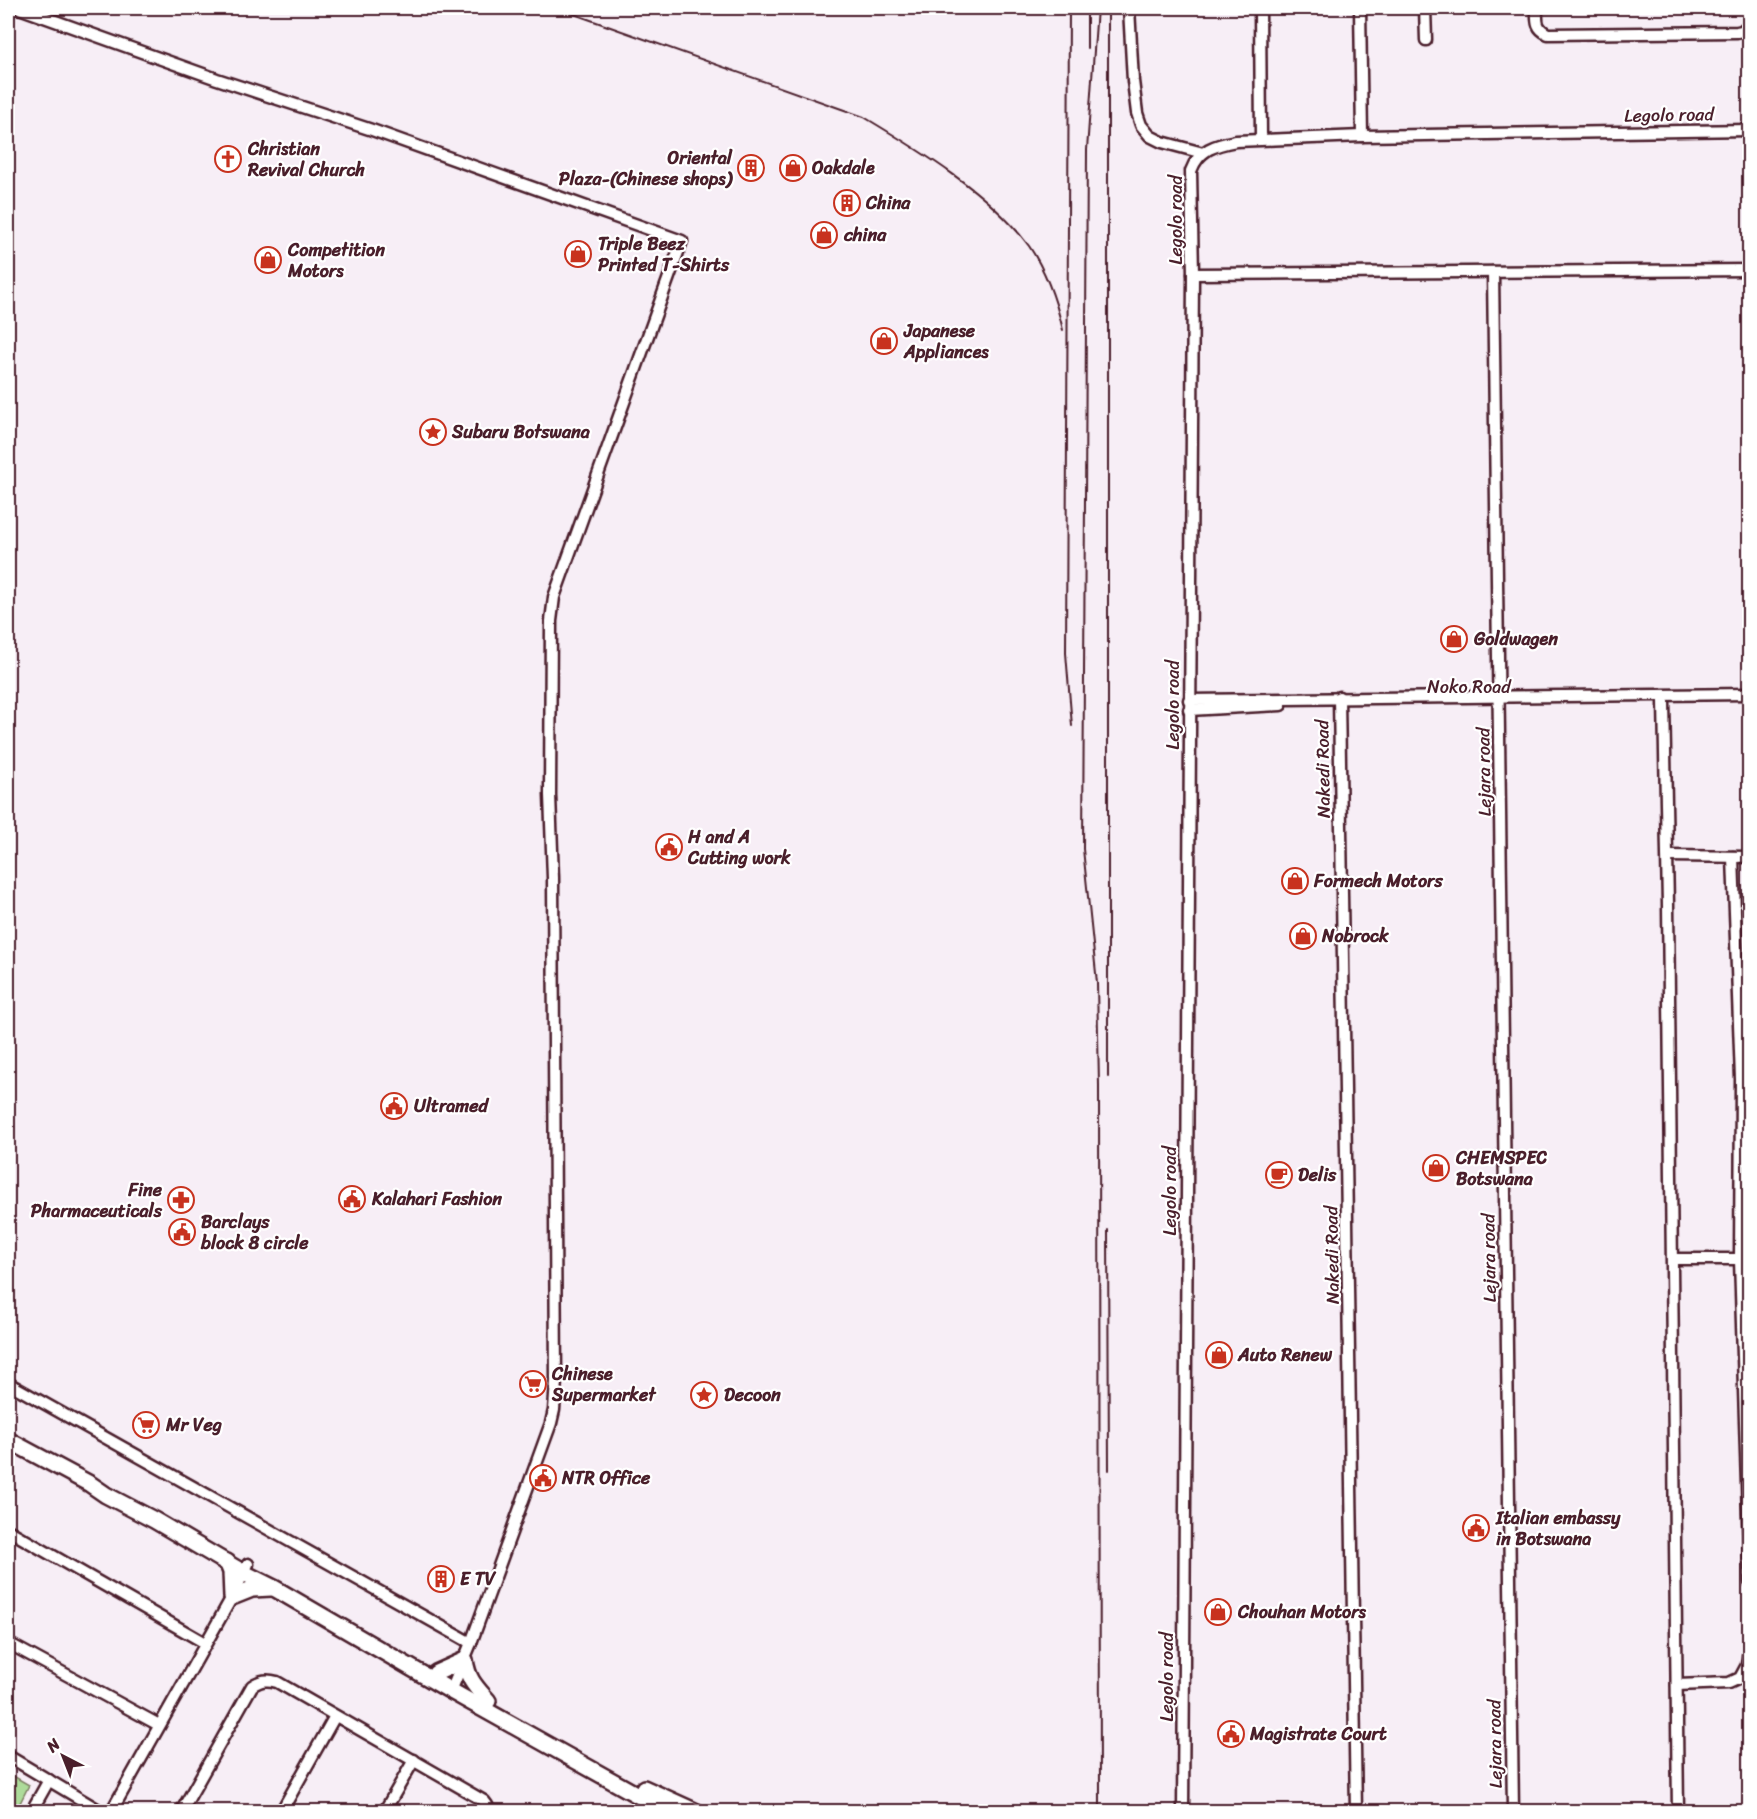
<svg xmlns="http://www.w3.org/2000/svg" width="1757" height="1819" font-family="Sriracha,sans-serif">
	<style>
		.green { fill: #addb9a; stroke: #7c7d62; stroke-width: 1.5 }
		.lines { fill: none; stroke-linecap: round; stroke-linejoin: round }
		.minor-casing { stroke: #4a1f2b; stroke-width: 15 }
		.secondary-casing { stroke: #4a1f2b; stroke-width: 20 }
		.minor { stroke: #fff; stroke-width: 10 }
		.secondary { stroke: #fff; stroke-width: 15 }
		.rail { stroke: #4a1f2b; stroke-width: 2 }
		.labels { text-anchor: middle; stroke-width: 4.5; stroke-linejoin: round; paint-order: stroke }
		.street-label { font-size: 18px; fill: #4a1f2b; stroke: #fff }
		.poi-label { font-size: 18px; font-weight: bold; fill: #4a1f2b; stroke: #fff; text-anchor: start }
	</style>
	<rect width="100%" height="100%" fill="#f7eef6"/>
	<filter id="ink" filterUnits="userSpaceOnUse"><feTurbulence type="fractalNoise" baseFrequency=".0167" numOctaves="2"/><feDisplacementMap in="SourceGraphic" scale="12" xChannelSelector="R" yChannelSelector="G"/><feConvolveMatrix kernelMatrix="1 2 1 2 8 2 1 2 1" color-interpolation-filters="sRGB"/></filter>
	<g filter="url(#ink)">
		<path class="green" d="M 8,1773 L 29,1785 L 16,1811 L 8,1811 Z"/>
		<g class="lines">
			<defs>
				<g id="minor">
					<path d="M 19,8 L 217,79 L 372,130 L 682,241 L 554,597 L 551,621 L 550,795 L 553,878 L 556,1381 L 554,1410 L 551,1423 L 471,1643 L 451,1691"/>
					<path d="M 1129,8 L 1133,81 L 1137,113 L 1141,125 L 1150,136 L 1162,142 L 1203,153"/>
					<path d="M 1260,8 L 1261,139"/>
					<path d="M 1360,8 L 1362,136"/>
					<path d="M 1425,8 L 1426,40"/>
					<path d="M 1537,8 C 1537,20 1535,28 1548,34 L 1737,32 L 1742,31 L 1750,24"/>
					<path d="M 1493,272 L 1513,1812"/>
					<path d="M 1193,274 L 1750,270"/>
					<path d="M 1339,697 L 1356,1812"/>
					<path d="M 1189,700 L 1750,694"/>
					<path d="M 1664,701 L 1668,905 L 1678,1812"/>
					<path d="M 1189,710 L 1281,705"/>
					<path d="M 1668,856 L 1750,857"/>
					<path d="M 1733,857 L 1741,1079 L 1740,1260 L 1750,1582"/>
					<path d="M 1673,1259 L 1750,1259"/>
					<path d="M 8,1383 L 471,1643"/>
					<path d="M 8,1530 L 205,1643"/>
					<path d="M 8,1643 L 159,1725"/>
					<path d="M 1677,1685 L 1729,1683 L 1740,1678 L 1747,1665 L 1750,1642"/>
					<path d="M 8,1756 L 102,1812"/>
					<path d="M 31,1812 L 49,1780"/>
					<path d="M 111,1812 L 232,1597 L 248,1564"/>
					<path d="M 181,1812 L 252,1686 C 261,1680 267,1679 277,1682 L 484,1801 L 487,1805 L 486,1812"/>
					<path d="M 281,1812 L 335,1716"/>
					<path d="M 384,1812 L 414,1760"/>
					<path d="M 1183,1812 L 1193,274 L 1191,171 C 1199,149 1215,145 1236,141 L 1362,136 L 1750,130"/>
				</g>
				<g id="secondary">
					<path d="M 8,1440 L 90,1484 L 106,1495 L 154,1520 L 244,1573 L 274,1588 L 451,1691 L 659,1807 L 670,1812"/>
					<path d="M 227,1562 L 231,1572 L 232,1597 L 252,1589 L 271,1588"/>
					<path d="M 436,1673 L 465,1660 C 468,1680 475,1686 488,1701"/>
					<path d="M 644,1788 L 697,1812"/>
				</g>
			</defs>
			<use href="#minor" class="minor-casing"/>
			<use href="#secondary" class="secondary-casing"/>
			<use href="#minor" class="minor"/>
			<use href="#secondary" class="secondary"/>
			<g class="rail">
				<path d="M 557,8 L 864,117 C 919,150 991,194 1029,246 C 1046,271 1056,300 1063,330"/>
				<path d="M 1069,8 L 1066,653 L 1072,726"/>
				<path d="M 1097,8 L 1087,150 L 1083,849 L 1097,983 L 1099,1085 L 1100,1812"/>
				<path d="M 1087,48 L 1087,8"/>
				<path d="M 1108,1077 L 1108,8"/>
				<path d="M 1108,1230 L 1109,1470"/>
			</g>
		</g>
	</g>
	<defs>
		<symbol id="church-ring" viewBox="-11 -11 22 22"><circle r="9.5" fill="#fff" stroke="#c8321e" stroke-width="1.5"/><path d="M-1.2-6h2.4v3.5h3.3v2.4h-3.3V6h-2.4V-.1h-3.3v-2.4h3.3Z" fill="#c8321e"/></symbol>
		<symbol id="building-ring" viewBox="-11 -11 22 22"><circle r="9.5" fill="#fff" stroke="#c8321e" stroke-width="1.5"/><path d="M-4-6H4V6H1V3H-1V6H-4ZM-2.5-4.3h1.7v1.8h-1.7ZM.8-4.3h1.7v1.8H.8ZM-2.5-1h1.7V.8h-1.7ZM.8-1h1.7V.8H.8Z" fill="#c8321e"/></symbol>
		<symbol id="shop-ring" viewBox="-11 -11 22 22"><circle r="9.5" fill="#fff" stroke="#c8321e" stroke-width="1.5"/><path d="M-5-2.5h2.3a2.7 3.5 0 0 1 5.4 0H5L5.5 6h-11ZM-1.5-2.5h3a1.5 2.3 0 0 0-3 0Z" fill="#c8321e"/></symbol>
		<symbol id="sight-ring" viewBox="-11 -11 22 22"><circle r="9.5" fill="#fff" stroke="#c8321e" stroke-width="1.5"/><path d="M0-6L1.8-2.2L6-1.7L2.9 1.2L3.7 5.4L0 3.3L-3.7 5.4L-2.9 1.2L-6-1.7L-1.8-2.2Z" fill="#c8321e"/></symbol>
		<symbol id="civic-ring" viewBox="-11 -11 22 22"><circle r="9.5" fill="#fff" stroke="#c8321e" stroke-width="1.5"/><path d="M-.6-6.5H3V-4.5H.6V-3L4-1V1h2V6H-6V1h2V-1L-.6-3ZM-1.2 2.5V6h2.4V2.5Z" fill="#c8321e"/></symbol>
		<symbol id="cafe-ring" viewBox="-11 -11 22 22"><circle r="9.5" fill="#fff" stroke="#c8321e" stroke-width="1.5"/><path d="M-5.5-4.5H6V0H3Q3 3.5 0 3.5H-2.5Q-5.5 3.5-5.5 0ZM3-3.2v2h1.7v-2ZM-6 4.5H4V6H-6Z" fill="#c8321e"/></symbol>
		<symbol id="pharmacy-ring" viewBox="-11 -11 22 22"><circle r="9.5" fill="#fff" stroke="#c8321e" stroke-width="1.5"/><path d="M-2-6h4v4h4v4h-4v4h-4v-4h-4v-4h4Z" fill="#c8321e"/></symbol>
		<symbol id="supermarket-ring" viewBox="-11 -11 22 22"><circle r="9.5" fill="#fff" stroke="#c8321e" stroke-width="1.5"/><path d="M-6-5.5h2.5l.6 2H6L4.5 2H-2.5L-4.4-4H-6ZM-1.5 3.2a1.3 1.3 0 1 0 .1 0ZM3 3.2a1.3 1.3 0 1 0 .1 0Z" fill="#c8321e"/></symbol>
	</defs>
	<g fill-rule="evenodd">
		<use href="#church-ring" x="213" y="144" width="30" height="30"/>
		<use href="#building-ring" x="736" y="153" width="30" height="30"/>
		<use href="#shop-ring" x="778" y="153" width="30" height="30"/>
		<use href="#building-ring" x="832" y="188" width="30" height="30"/>
		<use href="#shop-ring" x="809" y="220" width="30" height="30"/>
		<use href="#shop-ring" x="563" y="239" width="30" height="30"/>
		<use href="#shop-ring" x="253" y="245" width="30" height="30"/>
		<use href="#shop-ring" x="869" y="326" width="30" height="30"/>
		<use href="#sight-ring" x="418" y="417" width="30" height="30"/>
		<use href="#shop-ring" x="1439" y="624" width="30" height="30"/>
		<use href="#civic-ring" x="654" y="832" width="30" height="30"/>
		<use href="#shop-ring" x="1280" y="866" width="30" height="30"/>
		<use href="#shop-ring" x="1288" y="921" width="30" height="30"/>
		<use href="#civic-ring" x="379" y="1091" width="30" height="30"/>
		<use href="#shop-ring" x="1421" y="1153" width="30" height="30"/>
		<use href="#cafe-ring" x="1264" y="1160" width="30" height="30"/>
		<use href="#civic-ring" x="337" y="1184" width="30" height="30"/>
		<use href="#pharmacy-ring" x="166" y="1185" width="30" height="30"/>
		<use href="#civic-ring" x="167" y="1217" width="30" height="30"/>
		<use href="#shop-ring" x="1204" y="1340" width="30" height="30"/>
		<use href="#supermarket-ring" x="518" y="1369" width="30" height="30"/>
		<use href="#sight-ring" x="689" y="1380" width="30" height="30"/>
		<use href="#supermarket-ring" x="131" y="1410" width="30" height="30"/>
		<use href="#civic-ring" x="528" y="1463" width="30" height="30"/>
		<use href="#civic-ring" x="1461" y="1513" width="30" height="30"/>
		<use href="#building-ring" x="426" y="1564" width="30" height="30"/>
		<use href="#shop-ring" x="1203" y="1597" width="30" height="30"/>
		<use href="#civic-ring" x="1216" y="1719" width="30" height="30"/>
	</g>
	<g class="labels">
		<g class="street-label">
			<text transform="translate(1669 115) rotate(-1)" y="6">Legolo road</text>
			<text transform="translate(1176 220) rotate(-90)" y="6">Legolo road</text>
			<text x="1469" y="693">Noko Road</text>
			<text transform="translate(1173 705) rotate(-90)" y="6">Legolo road</text>
			<text transform="translate(1323 769) rotate(-91)" y="6">Nakedi Road</text>
			<text transform="translate(1484 772) rotate(-91)" y="6">Lejara road</text>
			<text transform="translate(1170 1191) rotate(-90)" y="6">Legolo road</text>
			<text transform="translate(1332 1255) rotate(-91)" y="6">Nakedi Road</text>
			<text transform="translate(1489 1258) rotate(-91)" y="6">Lejara road</text>
			<text transform="translate(1167 1677) rotate(-90)" y="6">Legolo road</text>
			<text transform="translate(1495 1744) rotate(-91)" y="6">Lejara road</text>
		</g>
		<g class="poi-label">
			<text x="248" y="155">Christian<tspan x="248" dy="21">Revival Church</tspan></text>
			<text x="732" y="164" text-anchor="end">Oriental<tspan x="732" dy="21">Plaza-(Chinese shops)</tspan></text>
			<text x="812" y="174">Oakdale</text>
			<text x="866" y="209">China</text>
			<text x="844" y="241">china</text>
			<text x="598" y="250">Triple Beez<tspan x="598" dy="21">Printed T-Shirts</tspan></text>
			<text x="288" y="256">Competition<tspan x="288" dy="21">Motors</tspan></text>
			<text x="904" y="337">Japanese<tspan x="904" dy="21">Appliances</tspan></text>
			<text x="452" y="438">Subaru Botswana</text>
			<text x="1474" y="645">Goldwagen</text>
			<text x="688" y="843">H and A<tspan x="688" dy="21">Cutting work</tspan></text>
			<text x="1314" y="887">Formech Motors</text>
			<text x="1322" y="942">Nobrock</text>
			<text x="414" y="1112">Ultramed</text>
			<text x="1456" y="1164">CHEMSPEC<tspan x="1456" dy="21">Botswana</tspan></text>
			<text x="1298" y="1181">Delis</text>
			<text x="162" y="1196" text-anchor="end">Fine<tspan x="162" dy="21">Pharmaceuticals</tspan></text>
			<text x="372" y="1205">Kalahari Fashion</text>
			<text x="201" y="1228">Barclays<tspan x="201" dy="21">block 8 circle</tspan></text>
			<text x="1238" y="1361">Auto Renew</text>
			<text x="552" y="1380">Chinese<tspan x="552" dy="21">Supermarket</tspan></text>
			<text x="724" y="1401">Decoon</text>
			<text x="166" y="1431">Mr Veg</text>
			<text x="562" y="1484">NTR Office</text>
			<text x="1496" y="1524">Italian embassy<tspan x="1496" dy="21">in Botswana</tspan></text>
			<text x="460" y="1585">E TV</text>
			<text x="1238" y="1618">Chouhan Motors</text>
			<text x="1250" y="1740">Magistrate Court</text>
		</g>
	</g>
	<rect width="1757" height="1819" fill="none" stroke="#fff" stroke-width="30"/>
	<rect x="15" y="15" width="1727" height="1789" fill="none" stroke="#4a1f2b" stroke-width="2" filter="url(#ink)"/>
	<g transform="translate(63 1756) rotate(318)" stroke="#ffffff" stroke-width="4.5" paint-order="stroke">
	<path d="M0-4.5L10 22L0 15L-10 22Z" fill="#4a1f2b"/>
	<text y="-9" font-size="16" font-weight="bold" text-anchor="middle" fill="#4a1f2b">N</text>
	</g>
</svg>
